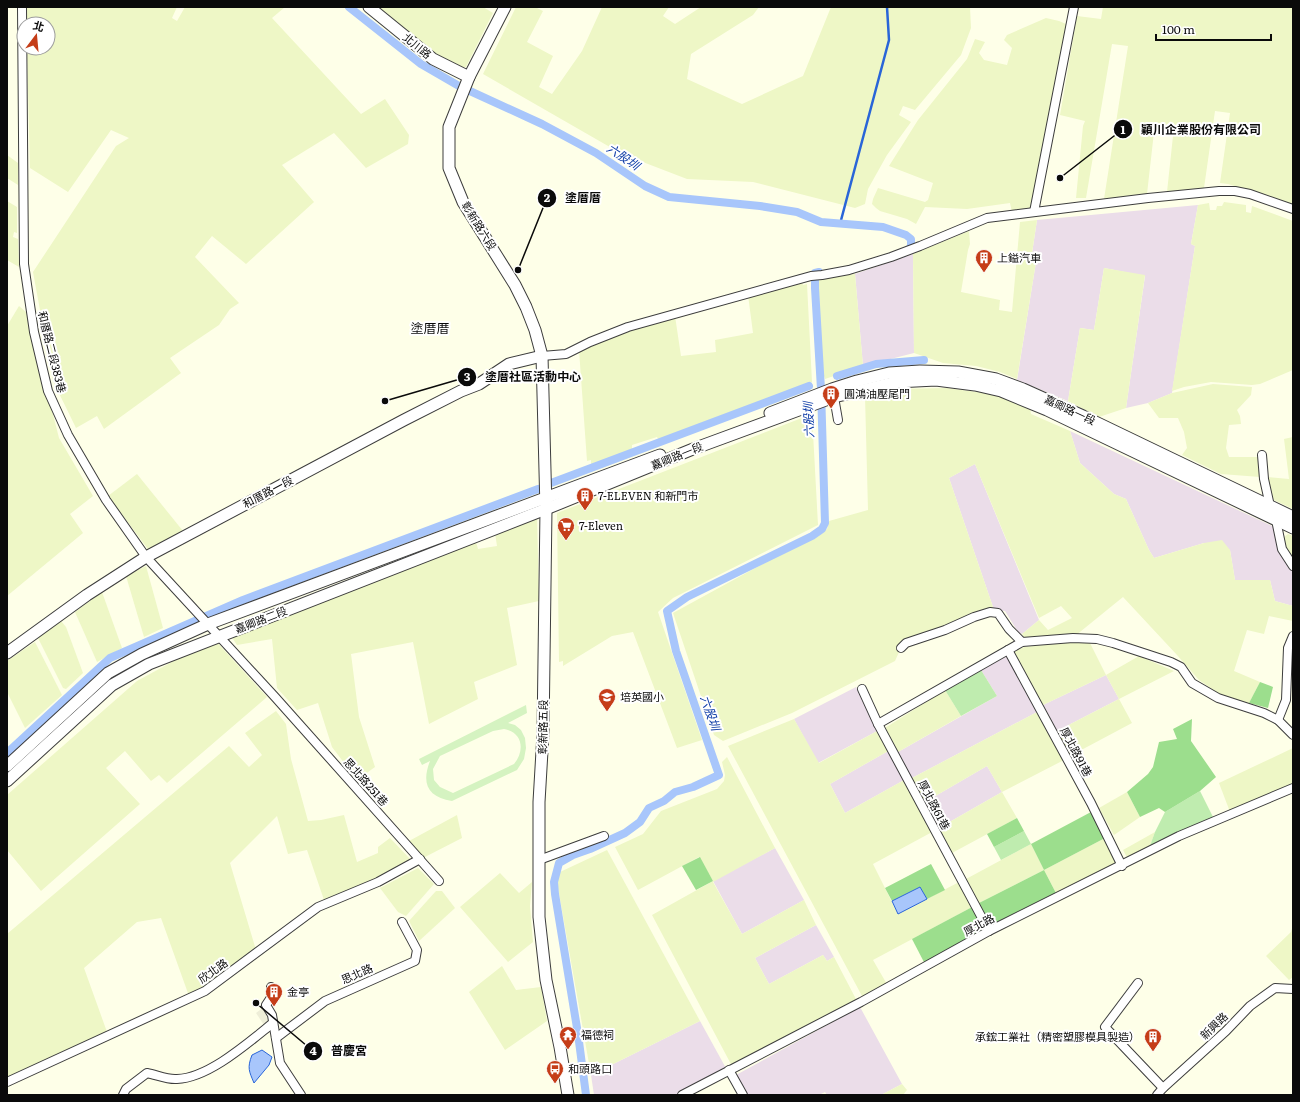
<svg xmlns="http://www.w3.org/2000/svg" width="1300" height="1102" font-family="Literata,'Noto Sans TC',serif">
	<style>
		.industrial { fill: #ebdde9 }
		.farmland { fill: #eef7c6 }
		.green { fill: #bfecaf }
		.forest { fill: #9cde8d }
		.pitch { fill: #d5f3c1; fill-rule: evenodd }
		.plaza { fill: #eeeed8 }
		.water { fill: #a8c6fb; stroke: #2965d8 }
		.lines { fill: none; stroke-linecap: round; stroke-linejoin: round }
		.stream { stroke: #2965d8; stroke-width: 2.5 }
		.canal { stroke: #a8c6fb; stroke-width: 8 }
		.minor-casing { stroke: #3d3d3d; stroke-width: 10 }
		.tertiary-casing { stroke: #3d3d3d; stroke-width: 13 }
		.minor { stroke: #fff; stroke-width: 8 }
		.tertiary { stroke: #fff; stroke-width: 11 }
		.labels { text-anchor: middle; stroke-width: 4; stroke-linejoin: round; paint-order: stroke }
		.street-label { font-size: 11px; fill: #0a0a0a; stroke: #fff }
		.poi-label { font-size: 11px; fill: #0a0a0a; stroke: #fff; text-anchor: start }
		.water-label { font-size: 12px; font-style: italic; fill: #0b3aa5; stroke: #fff }
		.quarter-label { font-size: 13px; fill: #0a0a0a; stroke: #fff }
		.leader { fill: none; stroke: #0a0a0a; stroke-width: 1.5 }
		.callout-dot { fill: #0a0a0a; stroke: #fff; stroke-width: 1.5 }
		.mark-label { font-size: 12px; text-anchor: middle; font-weight: bold; fill: #fff }
		.callout-label { font-size: 12px; text-anchor: middle; font-weight: bold; fill: #0a0a0a; stroke: #fff; stroke-width: 4; stroke-linejoin: round; paint-order: stroke }
	</style>
	<rect width="100%" height="100%" fill="#feffe8"/>
	<g class="industrial">
		<path d="M 1198,205 L 1191,244 L 1195,246 L 1172,393 L 1148,403 L 1126,408 L 1145,276 L 1104,268 L 1094,330 L 1080,328 L 1068,401 L 1017,380 L 1036,262 L 1031,260 L 1037,220 Z"/>
		<path d="M 913,254 L 914,353 L 863,366 L 855,274 Z"/>
		<path d="M 1070,431 L 1274,527 L 1277,546 L 1293,571 L 1293,606 L 1275,601 L 1270,580 L 1235,580 L 1230,550 L 1204,543 L 1154,558 L 1149,550 L 1126,499 L 1114,494 L 1080,463 Z"/>
		<path d="M 975,464 L 1039,620 L 1022,634 L 1018,632 L 1005,611 L 994,610 L 949,478 Z"/>
		<path d="M 1009,655 L 1039,711 L 912,778 L 898,752 L 997,696 L 981,670 Z"/>
		<path d="M 1106,675 L 1119,699 L 1057,731 L 1043,705 Z"/>
		<path d="M 856,687 L 879,730 L 818,763 L 794,719 Z"/>
		<path d="M 890,750 L 906,779 L 845,813 L 830,784 Z"/>
		<path d="M 987,766 L 1002,792 L 939,828 L 925,802 Z"/>
		<path d="M 775,848 L 804,900 L 742,934 L 713,881 Z"/>
		<path d="M 816,925 L 834,957 L 827,961 L 823,955 L 769,984 L 755,958 Z"/>
		<path d="M 860,1007 L 902,1084 L 881,1095 L 827,1095 L 825,1092 L 819,1095 L 747,1095 L 736,1075 Z"/>
		<path d="M 700,1021 L 727,1070 L 684,1095 L 594,1095 L 591,1075 Z"/>
	</g>
	<g class="farmland">
		<path d="M 26,7 L 177,7 L 172,18 L 177,21 L 185,7 L 285,7 L 272,18 L 361,114 L 385,99 L 409,135 L 408,144 L 366,168 L 334,133 L 282,165 L 314,202 L 246,264 L 212,236 L 195,257 L 239,303 L 230,309 L 219,325 L 170,358 L 181,373 L 104,429 L 97,416 L 76,428 L 53,381 L 33,272 L 116,146 L 129,138 L 111,130 L 68,192 L 30,168 L 27,48 L 48,48 L 48,24 L 27,24 Z"/>
		<path d="M 371,7 L 483,7 L 493,13 L 466,67 L 456,68 L 438,60 Z"/>
		<path d="M 516,7 L 535,7 L 543,11 L 527,42 L 553,56 L 539,87 L 552,94 L 582,51 L 602,7 L 669,7 L 663,16 L 675,24 L 701,7 L 759,7 L 753,15 L 691,54 L 687,79 L 742,104 L 803,76 L 831,7 L 970,7 L 971,28 L 961,55 L 915,110 L 903,106 L 899,115 L 911,122 L 887,155 L 868,189 L 865,204 L 855,208 L 753,182 L 687,179 L 622,154 L 483,74 Z"/>
		<path d="M 1103,7 L 1293,7 L 1293,204 L 1228,184 L 1220,183 L 1230,113 L 1215,111 L 1204,188 L 1167,192 L 1173,136 L 1154,132 L 1147,194 L 1104,199 L 1128,46 L 1112,44 L 1086,198 L 1076,198 L 1083,126 L 1085,121 L 1060,115 L 1077,16 L 1101,19 Z"/>
		<path d="M 1046,18 L 1059,21 L 1066,24 L 1035,198 L 1031,210 L 1012,212 L 1010,203 L 967,209 L 925,207 L 916,224 L 907,219 L 880,211 L 876,208 L 872,204 L 873,199 L 878,188 L 925,202 L 928,200 L 933,183 L 889,166 L 918,120 L 967,59 L 975,39 L 985,42 L 979,53 L 984,60 L 1007,65 L 1012,48 L 1004,40 L 1007,35 Z"/>
		<path d="M 7,155 L 18,163 L 18,185 L 7,178 Z"/>
		<path d="M 7,201 L 17,207 L 17,233 L 14,232 L 13,237 L 18,239 L 19,267 L 7,260 Z"/>
		<path d="M 1224,202 L 1246,205 L 1246,212 L 1251,213 L 1252,206 L 1293,221 L 1293,370 L 1260,384 L 1252,385 L 1211,382 L 1184,387 L 1172,391 L 1195,246 L 1191,244 L 1198,205 L 1209,203 L 1210,210 L 1216,210 L 1217,206 L 1222,206 Z"/>
		<path d="M 1037,220 L 1031,260 L 1036,262 L 1017,379 L 1000,372 L 976,366 L 943,363 L 914,353 L 913,254 L 969,231 L 970,244 L 968,250 L 961,292 L 1000,300 L 999,310 L 1012,312 L 1020,222 Z"/>
		<path d="M 1104,268 L 1145,275 L 1126,408 L 1099,417 L 1068,401 L 1080,328 L 1094,330 Z"/>
		<path d="M 855,274 L 863,366 L 825,379 L 822,370 L 818,279 Z"/>
		<path d="M 802,282 L 803,285 L 807,284 L 812,382 L 659,441 L 657,437 L 632,445 L 632,450 L 591,466 L 591,460 L 587,461 L 579,350 L 635,326 L 675,316 L 681,356 L 716,352 L 715,340 L 753,333 L 748,295 Z"/>
		<path d="M 19,306 L 27,313 L 59,438 L 93,496 L 70,514 L 83,533 L 7,596 L 7,326 Z"/>
		<path d="M 1213,384 L 1252,387 L 1251,395 L 1237,410 L 1240,416 L 1241,424 L 1229,425 L 1226,448 L 1229,457 L 1258,457 L 1260,477 L 1221,474 L 1182,455 L 1187,448 L 1184,432 L 1178,418 L 1159,418 L 1148,403 L 1172,393 Z"/>
		<path d="M 947,388 L 991,394 L 1030,408 L 1031,414 L 1070,431 L 1080,463 L 1114,494 L 1126,499 L 1149,550 L 1154,558 L 1204,543 L 1222,540 L 1230,550 L 1235,580 L 1270,580 L 1275,601 L 1293,606 L 1293,621 L 1269,616 L 1264,634 L 1247,630 L 1234,671 L 1260,682 L 1249,703 L 1228,700 L 1199,680 L 1177,655 L 1123,597 L 1075,636 L 1025,638 L 1022,634 L 1039,620 L 1048,630 L 1072,618 L 1061,606 L 1039,618 L 975,464 L 949,478 L 994,610 L 903,643 L 895,661 L 792,713 L 723,741 L 714,735 L 673,613 L 827,529 L 829,521 L 868,510 L 865,396 L 891,389 Z"/>
		<path d="M 812,414 L 818,525 L 673,598 L 658,612 L 702,740 L 677,748 L 633,632 L 612,636 L 563,666 L 563,661 L 559,662 L 557,513 Z"/>
		<path d="M 1293,437 L 1293,509 L 1272,499 L 1268,492 L 1268,477 L 1289,479 L 1284,439 Z"/>
		<path d="M 137,474 L 187,536 L 151,553 L 108,496 Z"/>
		<path d="M 537,515 L 539,601 L 507,608 L 517,665 L 474,682 L 478,699 L 429,724 L 413,642 L 351,654 L 359,717 L 375,767 L 357,780 L 332,747 L 318,703 L 297,710 L 277,688 L 272,639 L 237,645 L 229,633 L 476,542 L 478,549 L 497,546 L 495,533 Z"/>
		<path d="M 1288,534 L 1293,536 L 1293,558 L 1284,546 L 1284,537 Z"/>
		<path d="M 146,566 L 163,628 L 144,637 L 126,576 Z"/>
		<path d="M 102,592 L 122,648 L 97,662 L 75,612 Z"/>
		<path d="M 61,621 L 66,627 L 83,673 L 66,689 L 63,688 L 38,638 Z"/>
		<path d="M 214,639 L 267,697 L 167,783 L 159,775 L 151,781 L 125,751 L 106,768 L 140,804 L 41,891 L 7,850 L 7,795 L 137,681 Z"/>
		<path d="M 35,642 L 62,695 L 25,728 L 7,692 L 7,661 Z"/>
		<path d="M 1076,642 L 1090,643 L 1106,675 L 1139,656 L 1174,671 L 1119,699 L 1132,723 L 1070,756 L 1057,731 L 1119,699 L 1106,675 L 1043,705 L 1014,652 L 1024,647 Z"/>
		<path d="M 945,690 L 961,716 L 898,752 L 885,728 Z"/>
		<path d="M 276,711 L 286,724 L 291,759 L 308,821 L 321,820 L 344,815 L 357,862 L 378,853 L 378,847 L 390,838 L 411,860 L 384,877 L 339,896 L 337,894 L 324,900 L 307,850 L 288,854 L 277,816 L 230,863 L 256,950 L 205,988 L 189,996 L 161,918 L 137,922 L 84,968 L 107,1032 L 7,1079 L 7,934 L 229,746 L 249,767 L 262,755 L 245,733 Z"/>
		<path d="M 1039,711 L 1064,760 L 1002,792 L 1017,818 L 952,853 L 939,828 L 1002,792 L 987,766 L 925,802 L 912,778 Z"/>
		<path d="M 794,719 L 819,763 L 879,730 L 890,750 L 830,784 L 845,813 L 906,779 L 934,831 L 873,864 L 898,914 L 961,881 L 974,906 L 873,960 L 888,986 L 864,997 L 862,996 L 728,746 Z"/>
		<path d="M 1293,748 L 1293,785 L 1230,812 L 1219,783 Z"/>
		<path d="M 727,757 L 775,848 L 713,882 L 742,934 L 804,900 L 816,925 L 755,958 L 769,984 L 823,955 L 827,961 L 834,957 L 857,1001 L 733,1068 L 652,915 L 713,881 L 699,857 L 638,890 L 615,847 L 643,834 L 661,811 L 717,789 L 724,781 L 725,775 L 722,762 Z"/>
		<path d="M 1127,792 L 1140,817 L 1114,835 L 1099,808 Z"/>
		<path d="M 457,815 L 462,838 L 423,858 L 409,841 Z"/>
		<path d="M 1155,832 L 1147,854 L 1130,863 L 1123,850 Z"/>
		<path d="M 1105,838 L 1117,864 L 1058,897 L 1044,870 L 979,903 L 966,879 L 1031,844 L 1044,870 Z"/>
		<path d="M 607,850 L 700,1021 L 591,1075 L 557,882 L 560,872 Z"/>
		<path d="M 418,868 L 434,884 L 406,916 L 398,912 L 380,888 Z"/>
		<path d="M 500,873 L 519,893 L 532,882 L 530,906 L 533,942 L 508,962 L 460,907 Z"/>
		<path d="M 436,891 L 442,891 L 455,908 L 419,941 L 409,921 Z"/>
		<path d="M 1293,925 L 1293,977 L 1289,980 L 1266,956 L 1291,932 Z"/>
		<path d="M 502,966 L 516,990 L 541,987 L 547,1021 L 505,1050 L 469,992 Z"/>
		<path d="M 902,1084 L 907,1090 L 903,1095 L 881,1095 Z"/>
	</g>
	<g class="green">
		<path d="M 981,670 L 997,696 L 961,716 L 945,690 Z"/>
		<path d="M 1200,791 L 1214,819 L 1147,854 L 1155,832 L 1165,812 Z"/>
		<path d="M 1024,831 L 1031,844 L 1001,860 L 994,847 Z"/>
	</g>
	<g class="forest">
		<path d="M 1260,682 L 1273,687 L 1268,708 L 1249,703 Z"/>
		<path d="M 1192,719 L 1191,741 L 1216,777 L 1200,791 L 1165,812 L 1159,808 L 1140,817 L 1127,792 L 1148,774 L 1153,767 L 1159,742 L 1177,739 L 1173,729 Z"/>
		<path d="M 1091,812 L 1105,838 L 1044,870 L 1058,897 L 992,926 L 991,925 L 979,903 L 1044,870 L 1031,844 Z"/>
		<path d="M 1017,818 L 1024,831 L 994,847 L 987,834 Z"/>
		<path d="M 700,857 L 713,881 L 696,890 L 682,866 Z"/>
		<path d="M 931,864 L 945,890 L 927,899 L 920,887 L 892,901 L 885,888 Z"/>
		<path d="M 974,906 L 986,929 L 926,966 L 912,939 Z"/>
	</g>
	<path class="pitch" d="M 526,705 L 527,713 L 508,723 L 515,725 L 521,730 L 525,738 L 526,748 L 524,759 L 517,770 L 452,801 C 428,797 421,784 430,761 L 422,765 L 419,759 ZM 504,729 C 523,732 525,751 514,764 L 453,793 L 440,787 L 434,780 L 433,769 L 440,756 L 493,731 Z"/>
	<path class="plaza" d="M 265,1006 L 272,1015 L 266,1028 L 256,1013 Z"/>
	<g class="water">
		<path d="M 920,887 L 927,899 L 898,914 L 892,901 Z"/>
		<path d="M 262,1050 L 272,1057 L 269,1065 L 254,1083 C 249,1071 247,1068 252,1055 Z"/>
	</g>
	<g class="lines">
		<path class="stream" d="M 840,224 L 889,40 L 887,7"/>
		<g class="canal">
			<path d="M 349,7 L 421,64 L 459,86 L 542,124 L 596,153 L 645,186 L 669,197 L 760,206 L 797,212 L 821,222 L 883,227 L 906,235 L 911,239 L 911,247 L 904,253"/>
			<path d="M 837,376 L 876,364 L 924,360"/>
			<path d="M 551,483 L 809,386"/>
			<path d="M 7,753 L 110,658 L 243,600 L 538,489"/>
			<path d="M 586,1095 L 578,1034 L 555,894 L 554,882 L 559,863 L 573,855 L 590,849 L 625,833 L 640,822 L 649,808 L 664,801 L 675,792 L 693,787 L 719,775 L 676,651 L 667,611 L 687,597 L 812,536 L 822,529 L 825,523 L 821,389 L 815,288 L 815,273 L 819,272"/>
		</g>
		<defs>
			<g id="minor">
				<path d="M 22,7 L 24,264 L 34,332 L 48,391 L 68,435 L 106,500 L 146,557 L 275,697 L 439,881"/>
				<path d="M 1034,212 L 1074,7"/>
				<path d="M 542,356 L 566,354 L 590,342 L 628,327 L 811,276 L 822,275 L 849,270 L 891,257 L 920,246 L 987,218 L 1148,198 L 1219,191 L 1235,191 L 1250,194 L 1293,209"/>
				<path d="M 834,397 L 838,420"/>
				<path d="M 1262,455 L 1264,479 L 1270,506 L 1276,520 L 1282,549 L 1293,566"/>
				<path d="M 901,648 L 906,643 L 945,630 L 974,617 L 990,612 L 998,613 L 1009,629 L 1022,642"/>
				<path d="M 1008,650 L 1091,803 L 1122,866"/>
				<path d="M 862,689 L 878,724 L 989,931"/>
				<path d="M 1278,720 L 1286,700 L 1288,648 L 1293,636"/>
				<path d="M 878,724 L 1022,642 L 1073,638 L 1097,639 L 1113,643 L 1171,662 L 1181,667 L 1192,683 L 1218,698 L 1264,713 L 1278,720 L 1293,735"/>
				<path d="M 539,860 L 604,836"/>
				<path d="M 1138,983 L 1105,1027 L 1163,1088"/>
				<path d="M 271,987 L 272,996 L 266,1005 L 272,1015 L 280,1063 L 301,1095"/>
				<path d="M 276,1038 L 325,1001 L 415,961 L 417,950 L 402,922"/>
				<path d="M 729,1070 L 743,1095"/>
				<path d="M 7,1082 L 205,991 L 318,907 L 378,882 L 420,859"/>
				<path d="M 123,1095 L 126,1089 L 147,1073 C 157,1075 168,1080 177,1079 C 209,1078 249,1042 273,1023"/>
				<path d="M 682,1095 L 861,1002 L 989,931 L 1179,836 L 1293,788"/>
				<path d="M 1157,1095 L 1163,1088 L 1226,1031 L 1250,1006 L 1275,988 L 1293,989"/>
			</g>
			<g id="tertiary">
				<path d="M 369,7 L 433,59 L 469,77"/>
				<path d="M 505,7 L 469,77 L 449,127 L 449,168 L 463,202 L 515,285 L 526,307 L 535,330 L 542,356 L 546,509 L 543,734 L 539,802 L 539,917 L 546,980 L 560,1047 L 568,1095"/>
				<path d="M 770,413 L 832,389 L 857,381 L 889,373 L 920,371 L 958,372 L 996,379 L 1023,389 L 1083,416 L 1293,517"/>
				<path d="M 7,653 L 87,595 L 146,557 L 404,420 L 461,391 L 479,384 L 509,364 L 542,356"/>
				<path d="M 7,766 L 108,673 L 142,654 L 208,624 L 660,455"/>
				<path d="M 7,781 L 112,685 L 149,664 L 546,509 L 693,449 L 834,397 L 896,382 L 936,380 L 975,385 L 1001,391 L 1047,410 L 1293,528"/>
			</g>
		</defs>
		<use href="#minor" class="minor-casing"/>
		<use href="#tertiary" class="tertiary-casing"/>
		<use href="#minor" class="minor"/>
		<use href="#tertiary" class="tertiary"/>
	</g>
	<defs>
		<symbol id="building-pin" viewBox="-11 -11 22 30"><path d="M0 17L-7.5 6A9.5 9.5 0 1 1 7.5 6Z" fill="#c53d18" stroke="#fff"/><path d="M-4-6H4V6H1V3H-1V6H-4ZM-2.5-4.3h1.7v1.8h-1.7ZM.8-4.3h1.7v1.8H.8ZM-2.5-1h1.7V.8h-1.7ZM.8-1h1.7V.8H.8Z" fill="#fff"/></symbol>
		<symbol id="supermarket-pin" viewBox="-11 -11 22 30"><path d="M0 17L-7.5 6A9.5 9.5 0 1 1 7.5 6Z" fill="#c53d18" stroke="#fff"/><path d="M-6-5.5h2.5l.6 2H6L4.5 2H-2.5L-4.4-4H-6ZM-1.5 3.2a1.3 1.3 0 1 0 .1 0ZM3 3.2a1.3 1.3 0 1 0 .1 0Z" fill="#fff"/></symbol>
		<symbol id="school-pin" viewBox="-11 -11 22 30"><path d="M0 17L-7.5 6A9.5 9.5 0 1 1 7.5 6Z" fill="#c53d18" stroke="#fff"/><path d="M0-5L7-2L0 1L-7-2ZM-4 1L0 2.5L4 1V4Q0 6-4 4Z" fill="#fff"/></symbol>
		<symbol id="temple-pin" viewBox="-11 -11 22 30"><path d="M0 17L-7.5 6A9.5 9.5 0 1 1 7.5 6Z" fill="#c53d18" stroke="#fff"/><path d="M0-6L5-2H3V0L6.5 2.5H4V6H1.5V3h-3V6H-4V2.5H-6.5L-3 0V-2H-5Z" fill="#fff"/></symbol>
		<symbol id="bus-pin" viewBox="-11 -11 22 30"><path d="M0 17L-7.5 6A9.5 9.5 0 1 1 7.5 6Z" fill="#c53d18" stroke="#fff"/><path d="M-5-6H5V4H4V6H2V4H-2V6H-4V4H-5ZM-3.5-4V0h7V-4ZM-3.5 1.2v1.5H-2V1.2ZM2 1.2v1.5H3.5V1.2Z" fill="#fff"/></symbol>
	</defs>
	<g fill-rule="evenodd">
		<use href="#building-pin" x="974" y="248" width="20" height="27"/>
		<use href="#building-pin" x="821" y="384" width="20" height="27"/>
		<use href="#building-pin" x="575" y="486" width="20" height="27"/>
		<use href="#supermarket-pin" x="556" y="516" width="20" height="27"/>
		<use href="#school-pin" x="597" y="687" width="20" height="27"/>
		<use href="#building-pin" x="264" y="982" width="20" height="27"/>
		<use href="#temple-pin" x="558" y="1025" width="20" height="27"/>
		<use href="#building-pin" x="1143" y="1027" width="20" height="27"/>
		<use href="#bus-pin" x="545" y="1059" width="20" height="27"/>
	</g>
	<g class="labels">
		<g class="street-label">
			<text transform="translate(417 46) rotate(39)" y="4">北川路</text>
			<text transform="translate(479 226) rotate(58)" y="4">彰新路六段</text>
			<text transform="translate(52 352) rotate(76)" y="4">和厝路二段383巷</text>
			<text transform="translate(1070 410) rotate(25)" y="4">嘉卿路一段</text>
			<text transform="translate(677 456) rotate(-22)" y="4">嘉卿路一段</text>
			<text transform="translate(268 492) rotate(-28)" y="4">和厝路一段</text>
			<text transform="translate(261 620) rotate(-21)" y="4">嘉卿路二段</text>
			<text transform="translate(543 727) rotate(-89)" y="4">彰新路五段</text>
			<text transform="translate(1076 752) rotate(62)" y="4">厚北路91巷</text>
			<text transform="translate(366 782) rotate(48)" y="4">思北路251巷</text>
			<text transform="translate(934 805) rotate(62)" y="4">厚北路61巷</text>
			<text transform="translate(979 925) rotate(-28)" y="4">厚北路</text>
			<text transform="translate(213 971) rotate(-35)" y="4">欣北路</text>
			<text transform="translate(357 974) rotate(-24)" y="4">思北路</text>
			<text transform="translate(1214 1026) rotate(-44)" y="4">新興路</text>
		</g>
		<g class="poi-label">
			<text x="997" y="262">上鎰汽車</text>
			<text x="844" y="398">圓鴻油壓尾門</text>
			<text x="598" y="500">7-ELEVEN 和新門市</text>
			<text x="579" y="530">7-Eleven</text>
			<text x="620" y="701">培英國小</text>
			<text x="287" y="996">金亭</text>
			<text x="581" y="1039">福德祠</text>
			<text x="1140" y="1041" text-anchor="end">承鋐工業社（精密塑膠模具製造）</text>
			<text x="568" y="1073">和頭路口</text>
		</g>
		<g class="water-label">
			<text transform="translate(623 157) rotate(34)" y="4">六股圳</text>
			<text transform="translate(809 420) rotate(-92)" y="4">六股圳</text>
			<text transform="translate(710 713) rotate(71)" y="4">六股圳</text>
		</g>
		<g class="quarter-label">
			<text x="430" y="333">塗厝厝</text>
		</g>
	</g>
	<path class="leader" d="M1060 178L1123 129M518 270L547 198M385 401L467 377M256 1003L313 1051"/>
	<g class="callout-dot">
		<circle cx="1060" cy="178" r="4"/>
		<circle cx="518" cy="270" r="4"/>
		<circle cx="385" cy="401" r="4"/>
		<circle cx="256" cy="1003" r="4"/>
		<circle cx="1123" cy="129" r="10"/>
		<circle cx="547" cy="198" r="10"/>
		<circle cx="467" cy="377" r="10"/>
		<circle cx="313" cy="1051" r="10"/>
	</g>
	<g class="mark-label">
		<text x="1123" y="134">1</text>
		<text x="547" y="202">2</text>
		<text x="467" y="381">3</text>
		<text x="313" y="1055">4</text>
	</g>
	<g class="callout-label">
		<text x="1201" y="134">穎川企業股份有限公司</text>
		<text x="583" y="202">塗厝厝</text>
		<text x="533" y="381">塗厝社區活動中心</text>
		<text x="349" y="1055">普慶宮</text>
	</g>
	<rect width="1300" height="1102" fill="none" stroke="#0a0a0a" stroke-width="16"/>
	<g transform="translate(36 36) rotate(16)"><circle r="19" fill="#ffffff" stroke="#9d9d9d"/>
	<path d="M0-3L7 15L0 10L-7 15Z" fill="#c53d18"/>
	<text y="-6" font-size="11" font-weight="bold" text-anchor="middle" fill="#0a0a0a">北</text>
	</g>
	<path d="M1156 34v6h115v-6" fill="none" stroke="#0a0a0a" stroke-width="2"/>
	<text x="1162" y="34" font-size="12" fill="#0a0a0a" stroke="#ffffff" stroke-width="3" paint-order="stroke">100 m</text>
</svg>
